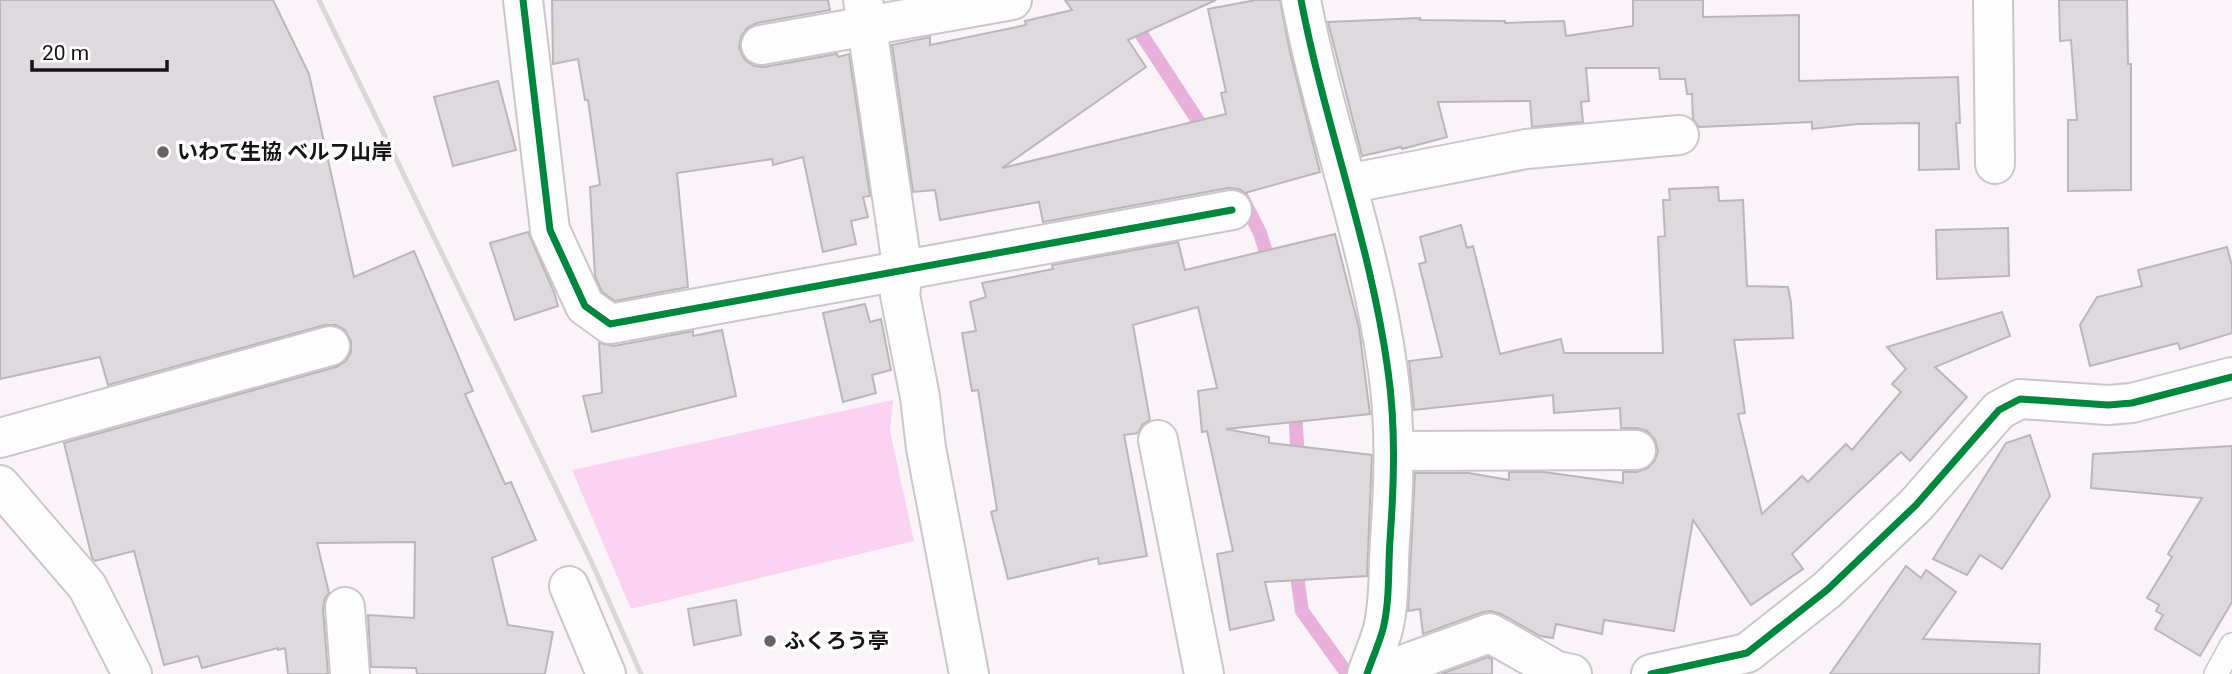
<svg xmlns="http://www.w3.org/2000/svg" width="2232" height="674" font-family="Roboto,'Noto Sans JP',sans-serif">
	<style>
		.green { fill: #fbd2f1 }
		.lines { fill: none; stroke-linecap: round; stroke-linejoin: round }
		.stream { stroke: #e9b0dc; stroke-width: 14 }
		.building { fill: #ddd9dc; stroke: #bbb6ba; stroke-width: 2 }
		.lane-casing { stroke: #cbc6ca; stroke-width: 26 }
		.street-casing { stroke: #cbc6ca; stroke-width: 42 }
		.lane { stroke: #fefdfe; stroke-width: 23 }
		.street { stroke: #fefdfe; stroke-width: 38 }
		.rail { stroke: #dad7d9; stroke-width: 5 }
		.cycleway-casing { stroke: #fff; stroke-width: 11 }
		.cycleway { stroke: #00873e; stroke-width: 7 }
		.poi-dot { fill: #666265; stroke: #fff; stroke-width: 2.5 }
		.labels { text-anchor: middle; stroke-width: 7; stroke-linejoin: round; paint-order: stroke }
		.poi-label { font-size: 21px; font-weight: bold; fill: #171316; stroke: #fff; text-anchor: start }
	</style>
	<rect width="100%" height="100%" fill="#faf4f9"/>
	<path class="green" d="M 893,400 L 890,431 L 914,541 L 631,609 L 572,470 Z"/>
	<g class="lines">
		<g class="stream">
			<path d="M 1119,0 L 1208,136"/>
			<path d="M 1229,172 L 1260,233 L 1271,268"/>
			<path d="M 1295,405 L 1298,465"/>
			<path d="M 1301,562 L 1298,583 L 1302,611 L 1346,672"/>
		</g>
	</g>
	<g class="building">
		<path d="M 0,0 L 273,0 L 309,74 L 354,277 L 414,251 L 473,391 L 465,394 L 505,484 L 511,482 L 536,540 L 492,558 L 508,625 L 553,632 L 545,674 L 417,674 L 416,668 L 371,667 L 368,615 L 414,618 L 415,542 L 317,543 L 329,593 L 325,598 L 323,609 L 328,674 L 288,674 L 285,648 L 278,650 L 278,648 L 202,668 L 198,656 L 164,665 L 134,551 L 95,561 L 92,558 L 64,443 L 336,367 L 346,361 L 351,352 L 351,341 L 345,330 L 336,325 L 325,325 L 108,385 L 100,357 L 0,379 Z"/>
		<path d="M 552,0 L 828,0 L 830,10 L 757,23 L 747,28 L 741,37 L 739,48 L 745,60 L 754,66 L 764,67 L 837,54 L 838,57 L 849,54 L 870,196 L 863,197 L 868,217 L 851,221 L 856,244 L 823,252 L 803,157 L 773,165 L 772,159 L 677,173 L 688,287 L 615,301 L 602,292 L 595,276 L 590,187 L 600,185 L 588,100 L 585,100 L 578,59 L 553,64 Z"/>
		<path d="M 1065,0 L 1216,0 L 1128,40 L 1146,67 L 1002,168 L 1226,114 L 1221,93 L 1226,92 L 1208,9 L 1256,0 L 1280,0 L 1290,52 L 1320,172 L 1245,193 L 1239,189 L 1228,188 L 1043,222 L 1039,202 L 940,220 L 935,190 L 913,192 L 892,45 L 930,37 L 930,45 L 1026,25 L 1025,21 L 1072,10 Z"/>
		<path d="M 1633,0 L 1703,0 L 1703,17 L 1799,15 L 1799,81 L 1958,77 L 1960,123 L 1956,123 L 1959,169 L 1919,170 L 1919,123 L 1858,124 L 1812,129 L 1812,122 L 1699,127 L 1693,119 L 1692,94 L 1687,94 L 1685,79 L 1660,79 L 1659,68 L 1586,68 L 1589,101 L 1581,102 L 1583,122 L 1532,127 L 1530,101 L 1438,102 L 1447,137 L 1402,149 L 1401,147 L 1362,156 L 1328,22 L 1420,18 L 1420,20 L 1505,21 L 1505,23 L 1564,21 L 1566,36 L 1633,26 Z"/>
		<path d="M 2059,0 L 2127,0 L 2128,64 L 2131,64 L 2131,190 L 2068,191 L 2068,120 L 2077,120 L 2071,40 L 2060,41 Z"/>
		<path d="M 498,81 L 516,150 L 453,166 L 434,97 Z"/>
		<path d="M 1718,187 L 1719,201 L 1743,200 L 1747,286 L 1788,287 L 1791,303 L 1793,338 L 1734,340 L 1745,413 L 1738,414 L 1762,514 L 1802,476 L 1808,482 L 1846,444 L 1852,450 L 1901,392 L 1892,384 L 1906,369 L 1887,347 L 2002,312 L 2010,336 L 1935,367 L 1967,397 L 1910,461 L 1901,452 L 1792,554 L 1803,569 L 1751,605 L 1693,520 L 1674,631 L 1604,620 L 1602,634 L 1556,624 L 1553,638 L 1540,636 L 1501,614 L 1491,611 L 1483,612 L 1423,634 L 1420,609 L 1408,611 L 1415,473 L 1469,473 L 1509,480 L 1509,472 L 1544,472 L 1623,483 L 1623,472 L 1637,472 L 1648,468 L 1655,460 L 1658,451 L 1655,440 L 1647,431 L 1636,428 L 1621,428 L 1620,408 L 1554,413 L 1553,395 L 1414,410 L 1409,361 L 1442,357 L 1419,264 L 1426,262 L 1420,237 L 1461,225 L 1467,248 L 1473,246 L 1500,354 L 1561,339 L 1564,353 L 1663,353 L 1658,237 L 1665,236 L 1663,200 L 1670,200 L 1669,189 Z"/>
		<path d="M 2008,228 L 2009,276 L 1937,279 L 1936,230 Z"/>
		<path d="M 528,232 L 554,292 L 558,306 L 515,320 L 490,243 Z"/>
		<path d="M 1335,234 L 1359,328 L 1370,414 L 1226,429 L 1269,437 L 1269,443 L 1372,455 L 1367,576 L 1265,582 L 1274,620 L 1230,630 L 1217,554 L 1233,551 L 1207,431 L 1202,432 L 1198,391 L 1217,388 L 1198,307 L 1133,325 L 1150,420 L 1143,424 L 1138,433 L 1124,435 L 1147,556 L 1099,564 L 1098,558 L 1008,579 L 991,512 L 997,510 L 978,390 L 972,391 L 962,333 L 976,331 L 970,302 L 986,297 L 982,283 L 1053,269 L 1052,265 L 1178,242 L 1185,270 Z"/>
		<path d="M 2227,247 L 2232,266 L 2232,333 L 2180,349 L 2178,343 L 2090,366 L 2080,325 L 2097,297 L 2142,286 L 2138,270 Z"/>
		<path d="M 865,304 L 870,322 L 881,319 L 891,370 L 872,375 L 876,393 L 843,402 L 823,313 Z"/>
		<path d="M 722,330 L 736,396 L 592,432 L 583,396 L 602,393 L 599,343 L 614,346 L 693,331 L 693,336 Z"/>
		<path d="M 2030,435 L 2050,496 L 2002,569 L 1980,555 L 1967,575 L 1933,559 L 2006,443 Z"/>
		<path d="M 2232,446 L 2232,602 L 2200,656 L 2155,629 L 2163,615 L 2156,611 L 2159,605 L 2147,598 L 2172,557 L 2168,554 L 2202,498 L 2091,488 L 2093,454 Z"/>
		<path d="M 1906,566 L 1921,578 L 1926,570 L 1956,592 L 1923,639 L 2040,644 L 2039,674 L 1830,674 Z"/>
		<path d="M 736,600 L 741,635 L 694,645 L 688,609 Z"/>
		<path d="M 1488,657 L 1492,659 L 1492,674 L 1441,674 Z"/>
	</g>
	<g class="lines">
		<defs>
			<path id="lane" d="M 2216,674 L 2232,645"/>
			<g id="street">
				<path d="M 523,0 L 550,230 L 585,306 L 610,324 L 1232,210"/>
				<path d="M 863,0 L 903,272 L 900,295 L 920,397 L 926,448 L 969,674"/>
				<path d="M 1301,0 C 1325,125 1371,245 1388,371 C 1396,427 1394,484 1390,540 C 1388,569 1390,601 1383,629 C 1379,644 1372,659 1367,674"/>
				<path d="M 1993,0 L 1995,164"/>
				<path d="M 761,45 L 1012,0"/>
				<path d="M 1347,184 L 1526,149 L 1679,135"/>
				<path d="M 0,438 L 330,346"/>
				<path d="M 1158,440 L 1204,674"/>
				<path d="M 1394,451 L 1636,450"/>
				<path d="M 0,485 L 87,586 L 132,674"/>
				<path d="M 569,586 L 606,674"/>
				<path d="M 345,607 L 350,674"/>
				<path d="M 1377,674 L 1490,633 L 1557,671 L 1572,674"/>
				<path d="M 1651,674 L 1747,653 L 1827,590 L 1916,505 L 1999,410 L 2020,399 L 2108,405 L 2132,403 L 2232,377"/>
			</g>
		</defs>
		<use href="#lane" class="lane-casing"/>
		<use href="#street" class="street-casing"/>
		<use href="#lane" class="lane"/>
		<use href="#street" class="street"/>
		<path class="rail" d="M 319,0 L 592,563 L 641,674"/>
		<defs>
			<g id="cycleway">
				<path d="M 523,0 L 550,230 L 585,306 L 610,324 L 1232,210"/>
				<path d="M 1301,0 C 1325,125 1371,245 1388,371 C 1396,427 1394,484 1390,540 C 1388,569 1390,601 1383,629 C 1379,644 1372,659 1367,674"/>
				<path d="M 1651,674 L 1747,653 L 1827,590 L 1916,505 L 1999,410 L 2020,399 L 2108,405 L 2132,403 L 2232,377"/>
			</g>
		</defs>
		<use href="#cycleway" class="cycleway-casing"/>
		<use href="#cycleway" class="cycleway"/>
	</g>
	<g class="poi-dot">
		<circle cx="163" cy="152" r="7"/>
		<circle cx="770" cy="641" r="7"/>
	</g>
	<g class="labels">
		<g class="poi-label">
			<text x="177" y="159">いわて生協 ベルフ山岸</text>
			<text x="784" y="648">ふくろう亭</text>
		</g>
	</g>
	<path d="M32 60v10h135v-10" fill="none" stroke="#171316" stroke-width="3.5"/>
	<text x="42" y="60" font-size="21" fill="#171316" stroke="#ffffff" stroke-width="5" paint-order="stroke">20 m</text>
</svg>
